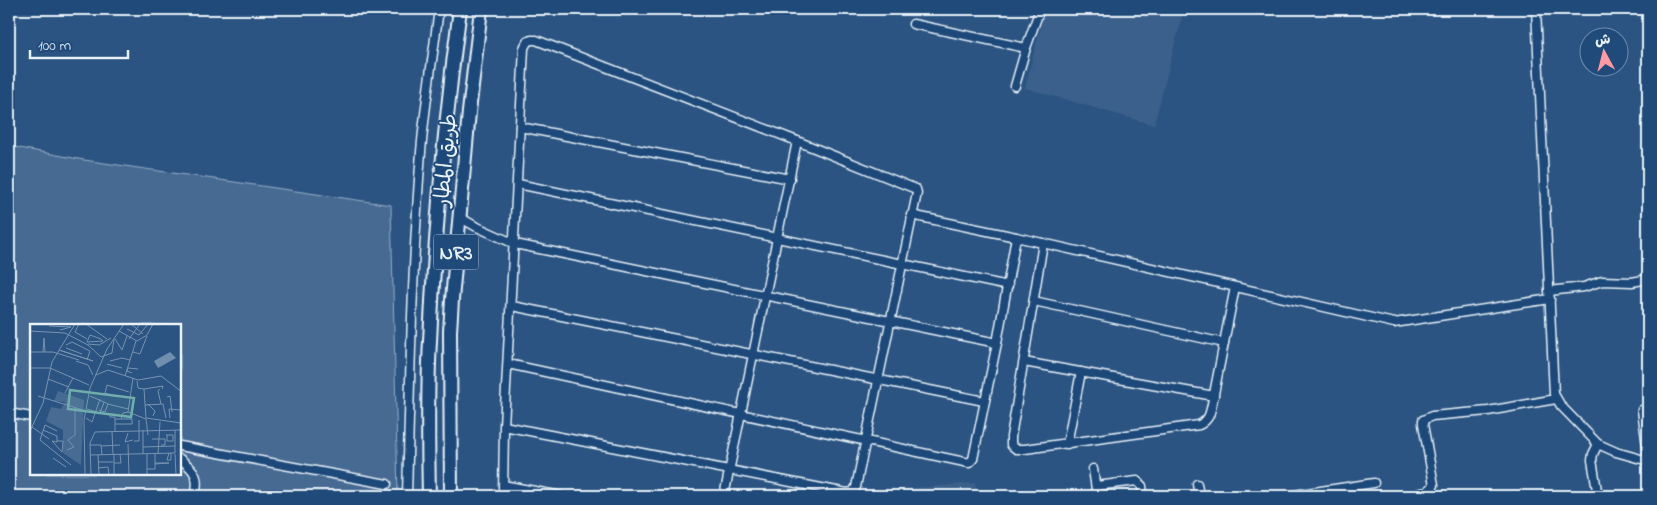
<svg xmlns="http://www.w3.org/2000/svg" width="1657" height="505" font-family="'Indie Flower','Playpen Sans Arabic',sans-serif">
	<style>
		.built { fill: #3a608b }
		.green { fill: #476b93; stroke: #98aec6; fill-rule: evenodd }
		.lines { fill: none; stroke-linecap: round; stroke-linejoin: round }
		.minor-casing { stroke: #e8f1f8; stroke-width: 11 }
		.trunk-casing { stroke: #e8f1f8; stroke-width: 16 }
		.minor { stroke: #1f4a7a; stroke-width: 8 }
		.trunk { stroke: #1f4a7a; stroke-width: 12 }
		.labels { text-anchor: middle; stroke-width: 4; stroke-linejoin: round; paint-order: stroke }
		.shield { fill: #1f4a7a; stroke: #acbfd2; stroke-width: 1 }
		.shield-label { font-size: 20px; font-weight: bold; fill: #e8f1f8 }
		.street-label { font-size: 21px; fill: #e8f1f8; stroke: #1f4a7a }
		.inset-road { fill: none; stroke: #7793b1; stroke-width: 1 }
		.view { fill: #71adac; fill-opacity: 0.15; stroke: #71adac; stroke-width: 2.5 }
		.inset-edge { fill: none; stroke: #e8f1f8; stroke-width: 2.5 }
	</style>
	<rect width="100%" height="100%" fill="#2b5482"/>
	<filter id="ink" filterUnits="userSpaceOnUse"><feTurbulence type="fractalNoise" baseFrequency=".02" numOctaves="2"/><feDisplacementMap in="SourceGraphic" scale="10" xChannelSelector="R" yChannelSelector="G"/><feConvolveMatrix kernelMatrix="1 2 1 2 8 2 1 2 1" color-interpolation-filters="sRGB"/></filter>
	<g filter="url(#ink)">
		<g class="built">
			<path d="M 1045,9 L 1184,9 L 1154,125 L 1025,88 Z"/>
			<path d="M 975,483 L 978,496 L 834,496 L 847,493 Z"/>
		</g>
		<path class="green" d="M 9,146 L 84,160 L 391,205 L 398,496 L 9,496 ZM 31,325 L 180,325 L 180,474 L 31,474 Z"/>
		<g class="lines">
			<defs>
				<g id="minor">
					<path d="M 1536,9 L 1554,394 L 1561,406 L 1598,444 L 1616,452 L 1648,461"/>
					<path d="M 913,24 L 1026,48"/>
					<path d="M 1015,86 L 1026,48 L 1040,9"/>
					<path d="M 520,127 L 790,179"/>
					<path d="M 518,184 L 1008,286"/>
					<path d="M 459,217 L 475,226 L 515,244 L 997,343"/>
					<path d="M 1016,237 L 1394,323 L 1550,299"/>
					<path d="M 1043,243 L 1011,437 L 1011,445 L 1016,449 L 1025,449 L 1199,425 C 1209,420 1210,414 1212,404 L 1235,287"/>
					<path d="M 1549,291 L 1584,287 L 1602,281 L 1632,282 L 1648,279"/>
					<path d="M 1034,301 L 1224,343"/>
					<path d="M 512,306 L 984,401"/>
					<path d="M 1024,362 L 1214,396"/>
					<path d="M 508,364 L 969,463 L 973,459 L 997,343 L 1016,237 L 911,215"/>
					<path d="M 1642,410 L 1648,453"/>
					<path d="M 9,413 L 31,417"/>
					<path d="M 1067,444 L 1081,372"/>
					<path d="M 180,446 L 387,484"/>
					<path d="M 180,459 C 195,470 200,477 195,496"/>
					<path d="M 1093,469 L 1097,496"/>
					<path d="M 1197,484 L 1199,496"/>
					<path d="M 503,485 L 561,496"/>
					<path d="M 1096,486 L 1137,481 L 1142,486 L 1143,496"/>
					<path d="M 407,496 C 410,381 412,266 421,152 C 425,104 433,56 439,9"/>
					<path d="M 503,496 L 504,426 L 524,48 L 527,42 L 531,40 L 536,40 L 797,141 L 916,189 L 917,193 L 856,487 L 853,492 L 847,493 L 504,426"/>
					<path d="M 724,496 L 797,141"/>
					<path d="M 1287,496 L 1374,483"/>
					<path d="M 1408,496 L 1427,492 L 1434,485 L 1423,424 L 1423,420 L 1432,416 L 1488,411 L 1556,399"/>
					<path d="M 1598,496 L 1592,460 L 1593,454 L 1598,444"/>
				</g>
				<g id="trunk">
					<path d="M 429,496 C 428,445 427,392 430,341 C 435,230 445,118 460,9"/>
					<path d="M 451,496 L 450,331 L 452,300 L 469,112 L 481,9"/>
				</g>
			</defs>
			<use href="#minor" class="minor-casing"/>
			<use href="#trunk" class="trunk-casing"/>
			<use href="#minor" class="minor"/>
			<use href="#trunk" class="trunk"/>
		</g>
	</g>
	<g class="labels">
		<rect class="shield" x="433.5" y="234.5" width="45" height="35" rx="4"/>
		<g class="shield-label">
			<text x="456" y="259">NR3</text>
		</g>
		<g class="street-label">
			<text transform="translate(445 160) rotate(-85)" y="7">طريق المطار</text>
		</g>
	</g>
	<g transform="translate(30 324)">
		<rect width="151" height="151" fill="#2b5482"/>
		<path d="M 28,67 L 54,76 L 51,141 L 33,129 L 33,106 L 16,97 L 21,83 L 31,85 L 35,78 L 24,77 Z" fill="#476b93"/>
		<path d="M 140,28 L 146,34 L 128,44 L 124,37 Z" fill="#708ead"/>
		<path class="inset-road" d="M 49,0 L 45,8 L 57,15M 56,0 L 77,15M 101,0 L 113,10M 19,2 L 41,3 L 30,6M 97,5 L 109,11 L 118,0M 0,7 L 35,9 L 58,21 L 71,33 L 82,29 L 84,15M 89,7 L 107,17M 60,11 L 71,15 L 73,17 L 57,18 ZM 85,15 L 92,26 L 97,12M 99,15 L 110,0M 107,17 L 117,11 L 123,0M 58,20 L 69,21 L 81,14M 36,21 L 42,18 L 60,27 L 57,36M 36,24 L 52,30M 0,28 L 23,28 L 49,36M 13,28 L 14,14 L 15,28M 103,28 L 110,30 L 117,12M 46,37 L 58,41 L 63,51M 63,37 L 29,26 L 63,37M 80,37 L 92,34 L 100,36M 77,40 L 92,44M 0,44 L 20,44 L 59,61M 102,49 L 97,47 L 98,44 L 108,45M 66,51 L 78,46 L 108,56M 95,52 L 106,17M 103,54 L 98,88 L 116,95M 18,55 L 39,63M 108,56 L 131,52 L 152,68M 107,57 L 108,64 L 114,65 L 116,94M 114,65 L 133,62 L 132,65M 130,65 L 128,67 L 131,80M 35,69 L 43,54M 80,71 L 75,69 L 77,61 L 99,68M 8,72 L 53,86M 137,73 L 140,72 L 142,88M 78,80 L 98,85M 118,80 L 125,87 L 123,92M 115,81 L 133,80 L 136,94M 57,85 L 70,89 L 74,78 L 60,72M 69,86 L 75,88 L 78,80 L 74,78M 80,89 L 80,93 L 85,93 L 85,107M 56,94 L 62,98 L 70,75M 116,94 L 151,99 L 151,106M 140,94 L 139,85 L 152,86M 85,95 L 91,95 L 93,89 L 98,88M 91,95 L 102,95 L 102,100M 116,95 L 118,111M 85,100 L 102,100M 2,103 L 19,115M 13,106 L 27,112 L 27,118M 113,106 L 113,130M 145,106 L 145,129M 0,107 L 13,79 L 22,38 L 45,0M 27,107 L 15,101 L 10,116 L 41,141M 82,107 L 83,130M 98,109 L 95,118 L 103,116M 136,111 L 143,111 L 143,117 L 137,117 L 137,111M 122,115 L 135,115 L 135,121 L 131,121M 27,117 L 33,117 L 32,128 L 22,117 L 27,118M 104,117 L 109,117 L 109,96M 98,120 L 99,151M 60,121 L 71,121 L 72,131M 71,122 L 90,121M 113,123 L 145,122M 37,126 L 44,123 L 38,116 L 45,111 L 45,84M 139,129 L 137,136 L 141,136 L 141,129M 84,130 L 84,151M 117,130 L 117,151M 128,130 L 130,98M 145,130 L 146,151M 60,131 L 145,129M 68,131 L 69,151M 23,134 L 36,143M 68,138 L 83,138M 84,139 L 91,139 L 90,130M 125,139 L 139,139 L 125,140M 68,144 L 78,143 L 79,151M 117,145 L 125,145 L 125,130M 55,151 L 54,96 L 60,64 L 77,25 L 94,0M 61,151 L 60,119 L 65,108 L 152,106"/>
		<path class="view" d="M 40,66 L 104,74 L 101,93 L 38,85 Z"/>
		<rect width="151" height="151" class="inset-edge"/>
	</g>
	<rect width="1657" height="505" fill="none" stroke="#1f4a7a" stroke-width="30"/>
	<rect x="15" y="15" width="1627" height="475" fill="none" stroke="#e8f1f8" stroke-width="2" filter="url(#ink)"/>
	<g transform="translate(1604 52) rotate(353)"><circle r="24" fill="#1f4a7a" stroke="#6f8dac"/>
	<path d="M0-4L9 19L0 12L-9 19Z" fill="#ff9aa2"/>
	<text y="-8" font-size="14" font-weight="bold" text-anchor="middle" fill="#e8f1f8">ش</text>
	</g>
	<path d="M30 50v8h98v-8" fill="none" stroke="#e8f1f8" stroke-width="2.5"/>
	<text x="38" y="50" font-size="15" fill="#e8f1f8" stroke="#1f4a7a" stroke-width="4" paint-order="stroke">100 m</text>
</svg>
